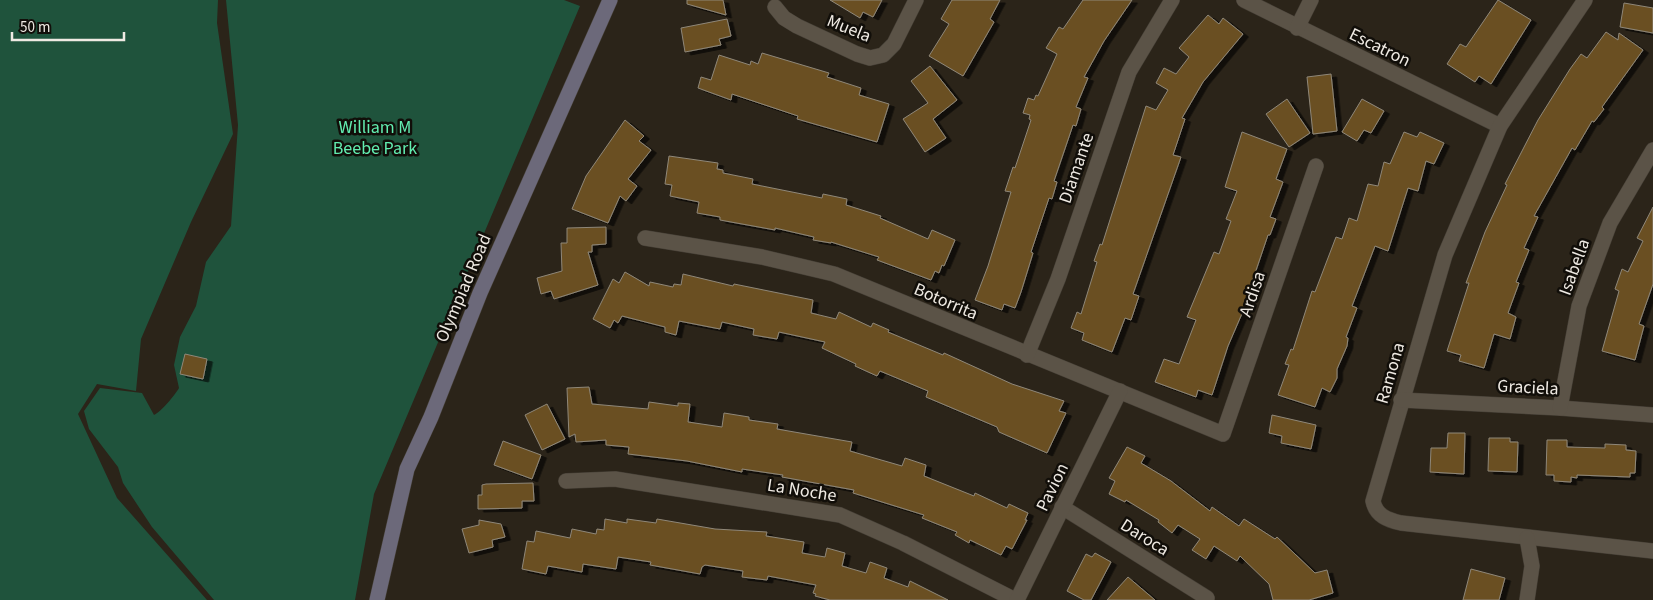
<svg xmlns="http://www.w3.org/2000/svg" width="1653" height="600" font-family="'Source Sans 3',sans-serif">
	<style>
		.green { fill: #1f533c }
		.building { fill: #6a5022; stroke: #8f8779; filter: url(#shadow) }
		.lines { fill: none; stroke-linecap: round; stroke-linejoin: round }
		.street-casing { stroke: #443e35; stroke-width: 16 }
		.secondary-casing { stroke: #443e35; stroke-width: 16 }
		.street { stroke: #5b5347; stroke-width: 15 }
		.secondary { stroke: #6c697a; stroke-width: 15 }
		.labels { text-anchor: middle; stroke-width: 5; stroke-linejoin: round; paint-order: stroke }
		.street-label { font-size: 18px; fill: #efeae3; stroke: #110e09 }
		.park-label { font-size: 18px; fill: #62edb0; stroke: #110e09 }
	</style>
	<defs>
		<filter id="shadow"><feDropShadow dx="5.5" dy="3" stdDeviation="0" flood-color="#0009"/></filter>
	</defs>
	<rect width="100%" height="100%" fill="#2b2419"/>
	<g class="green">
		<path d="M 0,0 L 218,0 L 217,23 L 233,134 L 191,222 L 141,339 L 136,391 L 97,384 L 78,414 L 117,498 L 207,600 L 0,600 Z"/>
		<path d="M 226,0 L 564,0 L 580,6 L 374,494 L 355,600 L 214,600 L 152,527 L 123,483 L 118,467 L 89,429 L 84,411 L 100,388 L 142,393 L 154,415 C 161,412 175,395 179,388 L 174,365 L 180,337 L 196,306 L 206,262 L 231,226 L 238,125 Z"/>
	</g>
	<g class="building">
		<path d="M 687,0 L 723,0 L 726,15 L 687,4 Z"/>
		<path d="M 830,0 L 882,0 L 873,17 L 863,12 L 860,18 Z"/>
		<path d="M 952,0 L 1000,0 L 990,19 L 994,22 L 963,76 L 929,56 L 949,24 L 941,19 Z"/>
		<path d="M 1083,0 L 1132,0 L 1104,41 L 1084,77 L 1088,78 L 1076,107 L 1081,109 L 1076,126 L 1073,125 L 1054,181 L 1057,182 L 1052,199 L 1049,198 L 1031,252 L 1033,253 L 1021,292 L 1015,308 L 1004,304 L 1002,310 L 975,300 L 988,266 L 1011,192 L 1005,191 L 1013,167 L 1015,168 L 1031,120 L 1029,119 L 1030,115 L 1023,113 L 1028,98 L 1034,100 L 1036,95 L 1038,96 L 1057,54 L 1046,48 L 1059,27 L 1063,29 Z"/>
		<path d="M 1498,0 L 1531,20 L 1491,84 L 1479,76 L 1475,82 L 1447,64 L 1460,44 L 1466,47 Z"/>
		<path d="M 1624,3 L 1653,8 L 1653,33 L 1620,27 Z"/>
		<path d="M 1208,15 L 1219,24 L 1223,18 L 1243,34 L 1203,82 L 1182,118 L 1185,119 L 1173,155 L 1181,157 L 1133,294 L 1139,296 L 1131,320 L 1125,318 L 1112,352 L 1082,340 L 1084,333 L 1071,328 L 1077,312 L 1081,314 L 1097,262 L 1094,261 L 1100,244 L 1102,245 L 1146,106 L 1156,110 L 1168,90 L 1156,83 L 1164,68 L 1176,74 L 1189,57 L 1179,48 Z"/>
		<path d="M 727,19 L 731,36 L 719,39 L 721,45 L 685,52 L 681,28 Z"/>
		<path d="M 1606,32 L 1618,40 L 1619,33 L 1643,50 L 1602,107 L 1604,109 L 1594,122 L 1592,121 L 1575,150 L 1572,148 L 1534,216 L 1538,217 L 1524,248 L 1529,250 L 1516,282 L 1519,283 L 1508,313 L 1516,317 L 1510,339 L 1494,334 L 1484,368 L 1459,361 L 1461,355 L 1447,351 L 1469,283 L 1466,283 L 1485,232 L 1507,185 L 1505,184 L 1538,120 L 1570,69 L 1581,54 L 1587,58 Z"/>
		<path d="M 762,53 L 829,73 L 827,77 L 861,88 L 859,95 L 889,104 L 877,142 L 797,119 L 798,116 L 732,94 L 731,100 L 698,88 L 701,77 L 711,80 L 719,55 L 750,65 L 751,61 L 758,64 Z"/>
		<path d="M 930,66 L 957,100 L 933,119 L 946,138 L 925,152 L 903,119 L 928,103 L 911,81 Z"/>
		<path d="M 1331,74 L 1337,131 L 1313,134 L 1307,77 Z"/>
		<path d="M 1287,99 L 1310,133 L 1289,147 L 1266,114 Z"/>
		<path d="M 1362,99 L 1384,111 L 1371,133 L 1364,130 L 1357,141 L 1342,132 Z"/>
		<path d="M 625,120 L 644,136 L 639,141 L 651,150 L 628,179 L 637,186 L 626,201 L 620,196 L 608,223 L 572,209 L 586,176 Z"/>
		<path d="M 1242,132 L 1287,149 L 1276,179 L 1283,182 L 1270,217 L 1276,219 L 1270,235 L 1268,235 L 1248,294 L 1250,295 L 1228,346 L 1212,395 L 1198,390 L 1196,397 L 1155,382 L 1164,359 L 1179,364 L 1196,320 L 1187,317 L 1214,252 L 1219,254 L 1231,221 L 1226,219 L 1237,191 L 1225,187 Z"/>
		<path d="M 1404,132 L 1417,137 L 1420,132 L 1444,143 L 1434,164 L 1426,161 L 1418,191 L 1408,188 L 1388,251 L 1375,246 L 1352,306 L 1357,308 L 1346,337 L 1348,338 L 1347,346 L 1337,369 L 1337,378 L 1330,392 L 1322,388 L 1315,407 L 1278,395 L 1289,365 L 1285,364 L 1291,349 L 1293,350 L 1312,291 L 1315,292 L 1336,237 L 1342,239 L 1349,218 L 1357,221 L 1368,184 L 1378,186 L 1384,162 L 1390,164 Z"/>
		<path d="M 669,156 L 718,163 L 717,169 L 723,170 L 723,173 L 753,179 L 752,184 L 822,198 L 823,194 L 847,199 L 846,205 L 881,216 L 880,218 L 928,239 L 932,230 L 955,240 L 944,266 L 942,265 L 939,273 L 935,271 L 931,280 L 877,260 L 879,257 L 831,242 L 831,243 L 813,240 L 814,237 L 775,228 L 775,230 L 720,220 L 720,217 L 697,213 L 699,202 L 670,196 L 672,185 L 665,184 Z"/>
		<path d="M 1653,207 L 1653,284 L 1639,324 L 1644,326 L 1635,360 L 1602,351 L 1619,291 L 1615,289 L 1622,269 L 1628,272 L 1643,241 L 1637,238 Z"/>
		<path d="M 606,227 L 606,244 L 592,245 L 592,252 L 588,252 L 598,285 L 554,299 L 551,291 L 541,294 L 537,278 L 562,271 L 561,243 L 567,243 L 567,228 Z"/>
		<path d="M 625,272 L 649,286 L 650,282 L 673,287 L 674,284 L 681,285 L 683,274 L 733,286 L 734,284 L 813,300 L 811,313 L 836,319 L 839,312 L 871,327 L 873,323 L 889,330 L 888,332 L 943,355 L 944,353 L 1012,384 L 1064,401 L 1059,411 L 1066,413 L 1047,453 L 999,432 L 997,427 L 926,397 L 928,391 L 880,371 L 877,376 L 855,366 L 856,364 L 822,348 L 825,342 L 779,332 L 777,339 L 753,335 L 754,329 L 722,322 L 720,329 L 679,321 L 676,335 L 665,332 L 665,327 L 622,316 L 618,323 L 614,320 L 610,328 L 593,319 L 613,279 L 619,283 Z"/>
		<path d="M 185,354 L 207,359 L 203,379 L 180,374 Z"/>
		<path d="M 589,387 L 592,404 L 648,409 L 649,402 L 678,406 L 678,403 L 690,404 L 688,422 L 722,427 L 724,413 L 749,417 L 749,420 L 778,424 L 777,429 L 852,442 L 850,451 L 902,466 L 905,458 L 926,465 L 924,476 L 974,496 L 975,493 L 1007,508 L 1009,504 L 1028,513 L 1025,520 L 1027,520 L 1012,549 L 1006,546 L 1001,555 L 970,540 L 969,543 L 955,535 L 957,532 L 922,518 L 924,515 L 853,493 L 854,490 L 782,477 L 783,475 L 742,469 L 742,472 L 687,461 L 628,454 L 629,447 L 606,445 L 606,440 L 576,442 L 575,434 L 569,437 L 567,388 Z"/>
		<path d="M 547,404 L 565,439 L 542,450 L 525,415 Z"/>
		<path d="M 1272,415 L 1316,425 L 1311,449 L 1281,443 L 1282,436 L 1269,433 Z"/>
		<path d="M 1448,433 L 1465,433 L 1464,474 L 1430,472 L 1431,448 L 1447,448 Z"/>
		<path d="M 1489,438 L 1510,438 L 1510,442 L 1518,442 L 1517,472 L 1488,471 Z"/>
		<path d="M 1547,440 L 1567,440 L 1567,447 L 1605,448 L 1605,444 L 1626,445 L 1626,450 L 1636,451 L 1635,473 L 1630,473 L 1630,477 L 1577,475 L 1577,478 L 1571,477 L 1571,482 L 1554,481 L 1554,475 L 1546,475 Z"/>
		<path d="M 503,441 L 541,455 L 532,479 L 494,465 Z"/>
		<path d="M 1127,447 L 1145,456 L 1141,463 L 1171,481 L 1210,511 L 1212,507 L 1239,526 L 1244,519 L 1275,539 L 1277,537 L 1315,573 L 1327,570 L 1333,593 L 1309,600 L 1273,600 L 1269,584 L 1240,556 L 1237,561 L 1214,546 L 1206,559 L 1192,550 L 1200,539 L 1178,525 L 1172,533 L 1158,522 L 1159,520 L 1126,500 L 1125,502 L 1109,494 L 1115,481 L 1109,478 Z"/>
		<path d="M 533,483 L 534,501 L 522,501 L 522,508 L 478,509 L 478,495 L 482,495 L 482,485 L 486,484 Z"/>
		<path d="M 605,519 L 627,523 L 627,519 L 656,523 L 657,519 L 715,529 L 767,532 L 766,536 L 804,542 L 802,553 L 825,557 L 827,548 L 845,553 L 842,566 L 866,573 L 870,562 L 887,568 L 884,578 L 908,587 L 910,581 L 948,600 L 830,600 L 815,596 L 816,594 L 813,593 L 816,585 L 768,576 L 767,580 L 742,577 L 743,571 L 705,565 L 702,567 L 700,574 L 650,565 L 651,562 L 618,557 L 616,569 L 583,564 L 582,572 L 548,566 L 546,574 L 522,569 L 527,541 L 534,542 L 536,531 L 570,538 L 572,529 L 596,534 L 597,529 L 604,530 Z"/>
		<path d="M 479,520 L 501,524 L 505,537 L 492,540 L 493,547 L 469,553 L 462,529 L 479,525 Z"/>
		<path d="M 1095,553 L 1111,562 L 1091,600 L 1084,600 L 1067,591 L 1086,554 L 1092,557 Z"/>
		<path d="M 1471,569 L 1505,578 L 1499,600 L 1463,600 Z"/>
		<path d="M 1128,577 L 1155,600 L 1107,600 Z"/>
	</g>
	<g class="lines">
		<defs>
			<g id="street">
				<path d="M 1244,0 L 1500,126"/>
				<path d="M 1585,0 L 1500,126 L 1445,255 L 1373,501 C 1376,516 1388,520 1401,523 L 1653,551"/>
				<path d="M 775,7 L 784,18 L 797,26 L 857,54 L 870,58 L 883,55 L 894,44 L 916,0"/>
				<path d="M 1297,28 L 1311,0"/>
				<path d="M 645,238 L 762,257 L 834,274 L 1223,434 L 1316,166"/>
				<path d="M 1027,355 L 1058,279 L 1129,72 L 1172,0"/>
				<path d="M 1401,400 L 1560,408 L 1653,415"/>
				<path d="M 1560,408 L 1579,306 L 1610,223 L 1653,150"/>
				<path d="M 566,481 L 615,479 L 840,515 L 903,543 L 1015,600"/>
				<path d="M 1062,507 L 1207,598"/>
				<path d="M 1527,538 L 1532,566 L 1527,600"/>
				<path d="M 1017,600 L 1120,391"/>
			</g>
			<path id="secondary" d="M 377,600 L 407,469 L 431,417 L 480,293 L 610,0"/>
		</defs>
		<use href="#street" class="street-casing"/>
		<use href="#secondary" class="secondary-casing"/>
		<use href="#street" class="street"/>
		<use href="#secondary" class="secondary"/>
	</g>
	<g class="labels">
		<g class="street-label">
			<text transform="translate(849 28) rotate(22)" y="6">Muela</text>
			<text transform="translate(1380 47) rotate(26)" y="6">Escatron</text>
			<text transform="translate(1076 168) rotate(-71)" y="6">Diamante</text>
			<text transform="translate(1574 267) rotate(-70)" y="6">Isabella</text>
			<text transform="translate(463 288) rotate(-67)" y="6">Olympiad Road</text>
			<text transform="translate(1252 294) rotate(-71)" y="6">Ardisa</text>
			<text transform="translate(946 301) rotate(23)" y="6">Botorrita</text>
			<text transform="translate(1390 373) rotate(-74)" y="6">Ramona</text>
			<text transform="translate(1528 387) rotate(3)" y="6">Graciela</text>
			<text transform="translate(1052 487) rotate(-64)" y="6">Pavion</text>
			<text transform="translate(802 490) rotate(9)" y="6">La Noche</text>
			<text transform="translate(1145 537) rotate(32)" y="6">Daroca</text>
		</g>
		<g class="park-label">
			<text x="375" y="133">William M<tspan x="375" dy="21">Beebe Park</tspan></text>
		</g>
	</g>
	<path d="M12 32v8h112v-8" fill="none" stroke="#efeae3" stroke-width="2.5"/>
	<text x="20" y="32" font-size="15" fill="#efeae3" stroke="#110e09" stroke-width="4" paint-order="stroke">50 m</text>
</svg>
